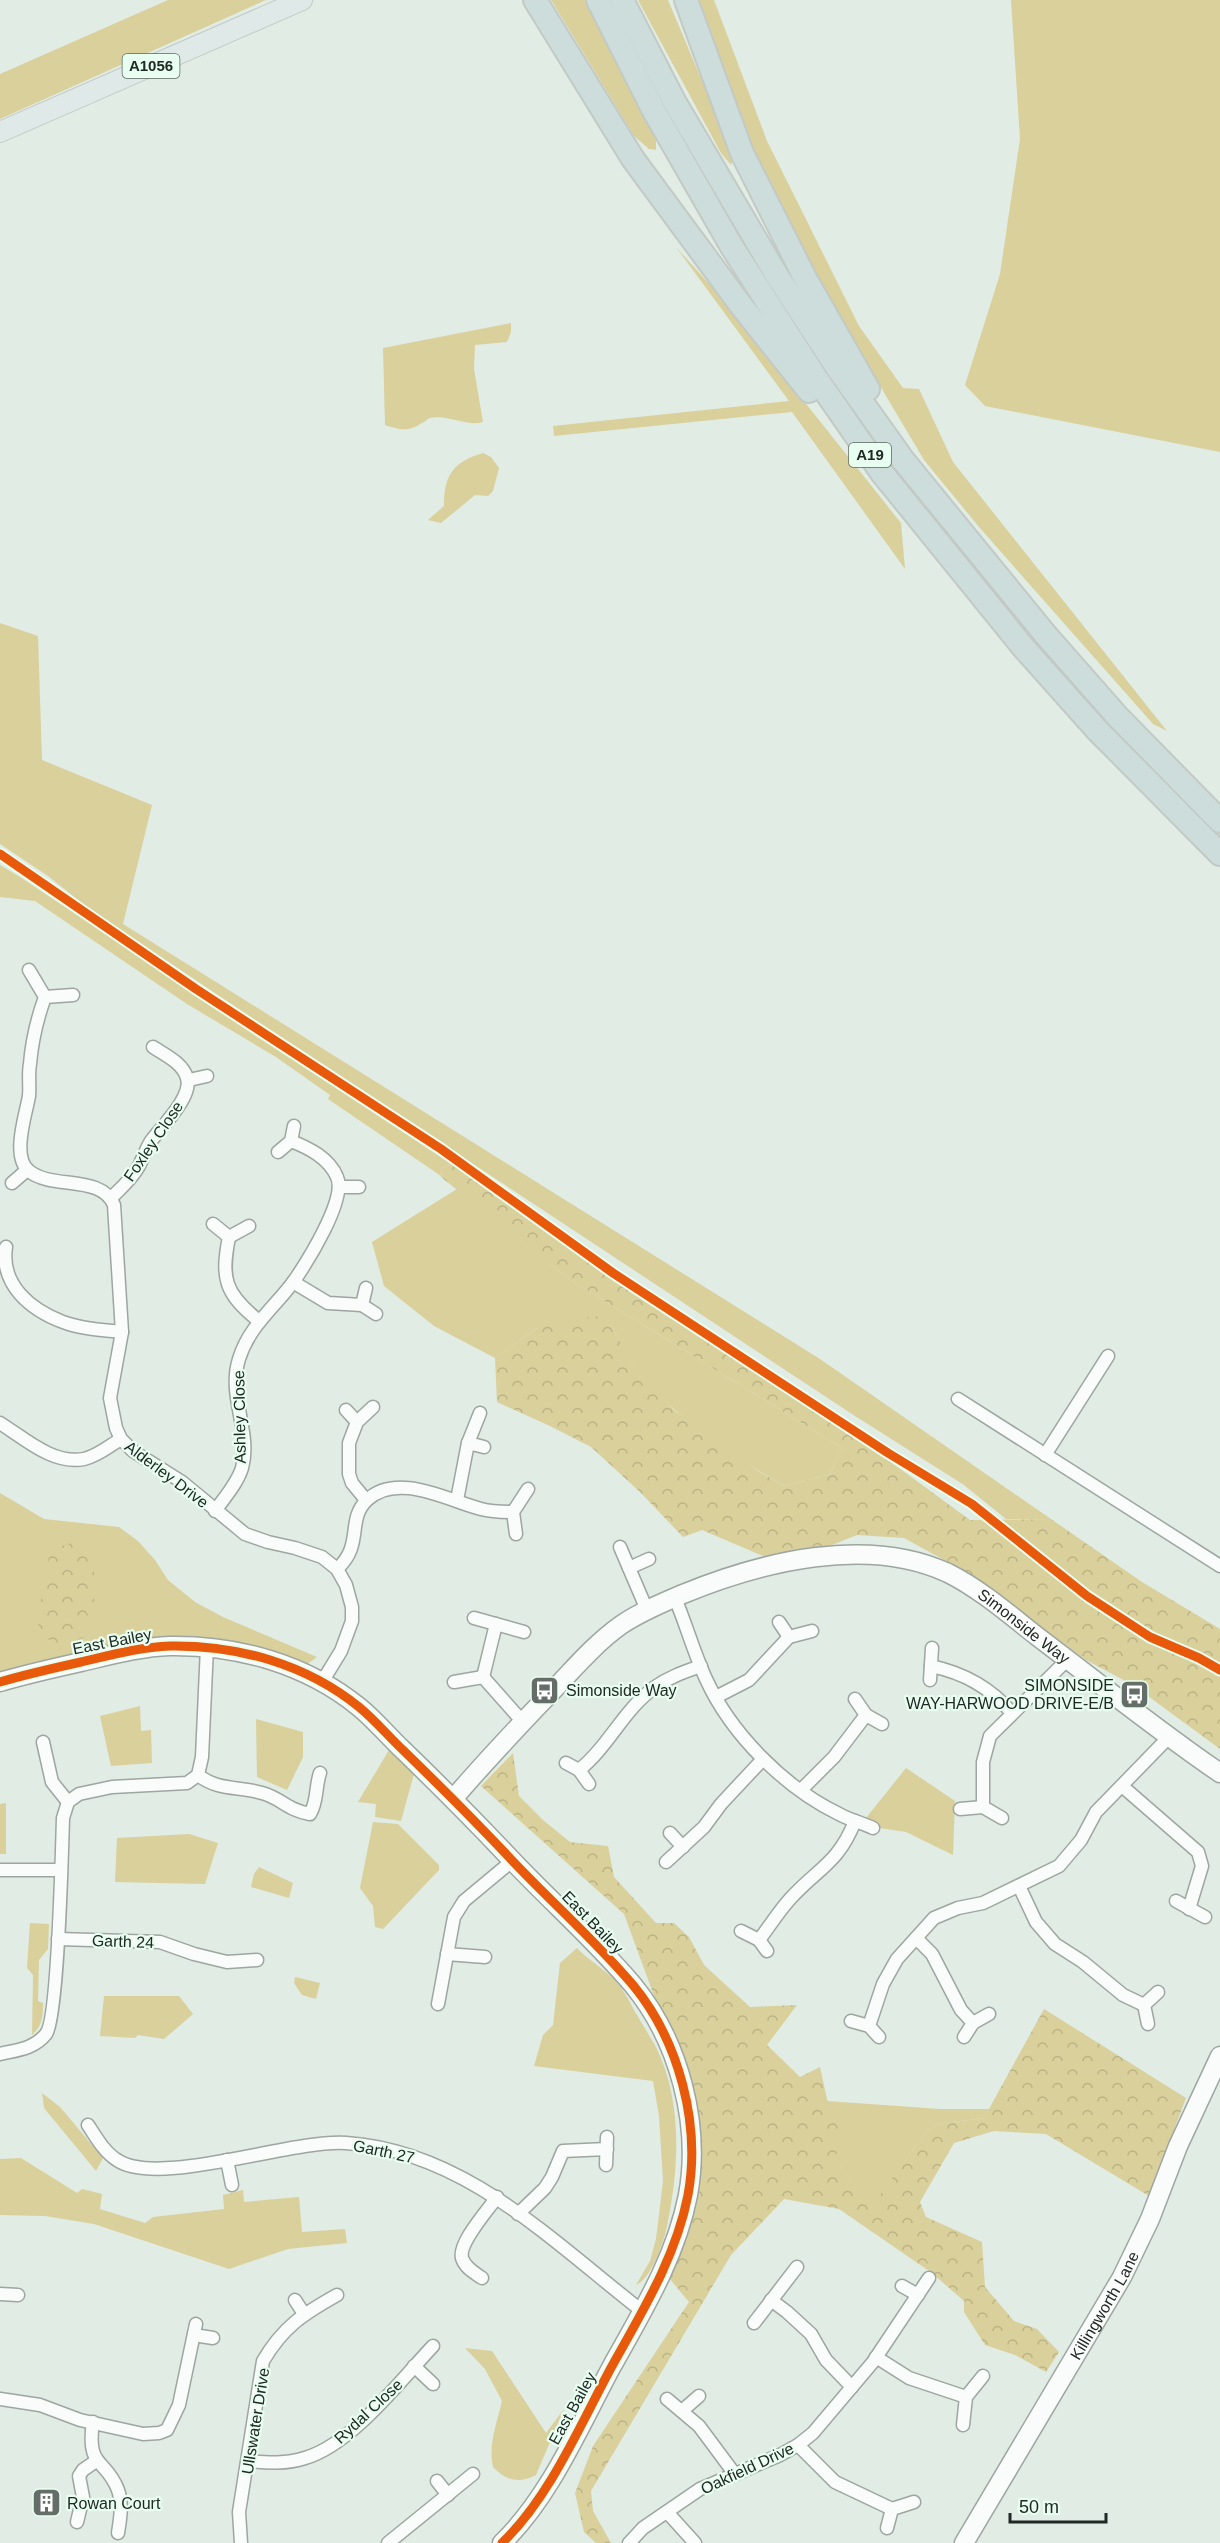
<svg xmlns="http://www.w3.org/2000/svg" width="1220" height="2543" font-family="Arial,sans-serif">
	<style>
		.green { fill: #dad09b }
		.forest { fill: url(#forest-crowns) }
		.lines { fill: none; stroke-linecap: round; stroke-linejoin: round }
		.street-casing { stroke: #9da6a0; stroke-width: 15 }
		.secondary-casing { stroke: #9da6a0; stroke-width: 21 }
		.primary-casing { stroke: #c3c9c5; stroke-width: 22 }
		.highway-casing { stroke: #c3c9c5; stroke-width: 26 }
		.street { stroke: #fafcfb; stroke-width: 12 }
		.secondary { stroke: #fafcfb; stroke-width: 18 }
		.primary { stroke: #dfe9e8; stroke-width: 20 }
		.highway { stroke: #ccdddb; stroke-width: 22 }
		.cycleway-casing { stroke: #e8fef0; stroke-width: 13 }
		.cycleway { stroke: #e8590c; stroke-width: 9 }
		.labels { text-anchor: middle; stroke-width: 4.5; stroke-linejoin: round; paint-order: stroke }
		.shield { fill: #e8fef0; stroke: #5d6961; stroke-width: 1.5 }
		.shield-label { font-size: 15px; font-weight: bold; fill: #212924 }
		.street-label { font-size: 16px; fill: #212924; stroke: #e8fef0 }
		.poi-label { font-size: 16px; fill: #212924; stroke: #e8fef0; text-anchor: start }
	</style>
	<defs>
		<pattern id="forest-crowns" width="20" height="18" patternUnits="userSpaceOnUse" patternTransform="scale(1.5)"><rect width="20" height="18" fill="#dad09b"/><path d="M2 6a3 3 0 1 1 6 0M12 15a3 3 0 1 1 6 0" fill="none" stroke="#bbb385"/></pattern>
	</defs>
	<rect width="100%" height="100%" fill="#e0ece4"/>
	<g class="green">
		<path d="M 168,0 L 266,0 L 0,119 L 0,74 Z"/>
		<path d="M 551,0 L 587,0 L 656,140 L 656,150 L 649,149 L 634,136 Z"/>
		<path d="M 638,0 L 668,0 L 734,157 L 731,165 L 721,153 Z"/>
		<path d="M 695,0 L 714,0 L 767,141 L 859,326 L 903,388 L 919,389 L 953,462 L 1167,731 L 1153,724 L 979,527 L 924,460 L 825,293 L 742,131 Z"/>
		<path d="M 1011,0 L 1220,0 L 1220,452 L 985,406 L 965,385 L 1000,274 L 1020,139 Z"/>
		<path d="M 676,247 L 721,297 L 901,523 L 905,569 L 792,412 L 554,436 L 553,426 L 789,401 Z"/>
		<path d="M 511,323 L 511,332 L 507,342 L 475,345 L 474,369 L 483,422 C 467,427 448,414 430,418 C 427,419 425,422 422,423 C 408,432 400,430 385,425 L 383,348 Z"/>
		<path d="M 483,453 L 491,457 L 499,468 L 493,491 L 488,496 L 475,495 L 441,523 L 428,520 L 444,506 C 444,475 453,462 483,453 Z"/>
		<path d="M 0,623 L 38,636 L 42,760 L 152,805 L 123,924 L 820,1359 L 1051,1519 L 1006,1519 L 964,1485 L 855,1416 L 264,1026 L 87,907 L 48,876 L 0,844 Z"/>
		<path d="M 0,865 L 20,877 L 451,1164 L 442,1168 L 441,1176 L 328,1099 L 330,1095 L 276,1057 L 187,1004 L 35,901 L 0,897 Z"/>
		<path d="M 457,1189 L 569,1279 L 842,1448 L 830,1474 L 785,1486 C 731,1456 669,1414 633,1364 C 625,1353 619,1339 612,1328 L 537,1328 L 495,1358 L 434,1326 L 384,1286 L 372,1242 Z"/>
		<path d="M 0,1493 L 44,1519 L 119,1527 L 138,1541 L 155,1560 L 168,1580 L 195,1602 L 223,1617 L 317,1657 L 306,1665 L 126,1643 L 0,1673 Z"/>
		<path d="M 140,1706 L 141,1731 L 151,1730 L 152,1763 L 111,1766 L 100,1716 Z"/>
		<path d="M 256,1719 L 303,1732 L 303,1757 L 287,1790 L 257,1777 Z"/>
		<path d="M 389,1750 L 414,1774 L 401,1821 L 375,1817 L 376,1804 L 358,1802 Z"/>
		<path d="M 906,1768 L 955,1801 L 953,1855 L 906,1832 L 880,1828 L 866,1818 Z"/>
		<path d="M 6,1803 L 6,1854 L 0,1854 L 0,1804 Z"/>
		<path d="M 373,1822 L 398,1824 L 439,1865 L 439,1870 L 383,1929 L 375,1927 L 373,1906 L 360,1888 Z"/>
		<path d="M 189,1834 L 218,1843 L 205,1884 L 115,1882 L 117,1838 Z"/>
		<path d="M 259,1867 L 293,1883 L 289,1898 L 251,1887 L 254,1874 Z"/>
		<path d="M 30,1923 L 49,1924 L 48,1949 L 39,1960 L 38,2001 L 43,2003 C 43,2017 42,2026 32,2035 L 33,1975 L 27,1968 Z"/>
		<path d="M 577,1948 C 589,1961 607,1970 618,1984 C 626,1993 631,2005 637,2015 C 643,2026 650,2036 656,2047 C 683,2102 679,2168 667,2226 C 664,2242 651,2279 636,2285 L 650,2261 L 656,2239 L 663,2181 L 659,2116 L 653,2081 L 534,2066 L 543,2035 L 553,2025 L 560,1963 Z"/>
		<path d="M 295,1977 L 320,1983 L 316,1999 L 302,1995 L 294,1983 Z"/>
		<path d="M 104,1996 L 179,1996 L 193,2014 L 164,2039 L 138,2035 L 135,2038 L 100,2036 Z"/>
		<path d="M 42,2093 L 60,2107 L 103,2158 L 96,2171 L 44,2108 Z"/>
		<path d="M 827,2101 L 940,2109 L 989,2109 L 984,2118 L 945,2123 L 927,2130 L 870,2210 L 835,2158 Z"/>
		<path d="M 21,2158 L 77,2193 L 82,2189 L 102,2194 L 100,2209 L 145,2223 L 153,2217 L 224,2209 L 223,2195 L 243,2190 L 244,2202 L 299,2197 L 302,2232 L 345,2229 L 347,2243 L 288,2249 L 229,2269 L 94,2224 L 45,2216 L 0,2215 L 0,2159 Z"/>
		<path d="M 465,2348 L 492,2351 L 546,2433 L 564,2409 L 536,2475 C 519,2484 506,2481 493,2467 C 488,2444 497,2423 502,2401 L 485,2369 Z"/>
	</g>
	<g class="forest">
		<path d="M 451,1164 L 634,1292 L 851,1433 L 970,1520 L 1051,1519 L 1142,1582 L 1220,1629 L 1220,1749 L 1133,1685 L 1086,1660 L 966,1572 L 904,1538 L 857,1535 L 817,1551 L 763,1556 L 702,1530 L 683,1537 L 640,1492 L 591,1447 L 550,1426 L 497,1402 L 495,1358 L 537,1328 L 596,1316 L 612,1328 L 633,1364 L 674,1410 L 758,1471 L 785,1486 L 830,1474 L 842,1448 L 569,1279 L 441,1177 L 442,1168 Z"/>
		<path d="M 74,1542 L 85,1547 L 94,1559 L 94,1624 L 83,1638 L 67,1643 L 54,1643 L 39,1633 L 38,1616 L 49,1556 L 62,1546 Z"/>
		<path d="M 513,1753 L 519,1796 L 543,1820 L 570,1842 L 608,1846 L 614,1877 L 656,1923 L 674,1923 L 689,1937 L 704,1965 L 750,2007 L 797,2005 L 767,2045 L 800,2077 L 820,2067 L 830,2113 L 849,2117 L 835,2158 L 870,2209 L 927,2130 L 945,2123 L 984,2118 L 1044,2009 L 1186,2098 L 1149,2196 L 1046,2134 L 994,2131 L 954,2143 L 920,2202 L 926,2217 L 982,2242 L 985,2287 L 1014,2321 L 1037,2329 L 1059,2352 L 1046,2372 L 1015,2355 L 985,2345 L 964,2312 L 964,2301 L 932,2273 L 839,2209 L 784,2199 L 731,2255 L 591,2491 L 593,2511 L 611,2543 L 596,2543 L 584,2532 L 575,2493 L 593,2446 L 689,2302 L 664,2272 L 699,2185 L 698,2118 L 680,2046 L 657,2004 L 624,1914 L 481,1786 Z"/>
	</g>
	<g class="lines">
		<defs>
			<g id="street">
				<path d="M 29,970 L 45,997 L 73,995"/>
				<path d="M 45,997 C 37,1019 32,1040 30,1064 C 28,1074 30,1085 29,1096 C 26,1114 11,1157 29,1171 C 52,1190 101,1174 114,1205 L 122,1332 L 110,1398 L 116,1428 L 121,1439 L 133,1451 L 182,1482 L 245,1534 L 268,1542 L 295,1548 L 322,1557 L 337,1569 L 346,1585 L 352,1607 L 352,1621 L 341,1651 L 322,1682"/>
				<path d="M 189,1080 L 207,1076"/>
				<path d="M 278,1152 L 291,1141 L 294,1126"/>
				<path d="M 12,1183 L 27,1170"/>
				<path d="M 339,1187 L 359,1187"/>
				<path d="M 111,1198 C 121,1188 132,1179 139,1166 C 143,1158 146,1149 151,1141 C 161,1127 193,1097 187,1078 C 183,1063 165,1055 153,1047"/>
				<path d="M 213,1224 L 229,1237 L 249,1226"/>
				<path d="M 229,1237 C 221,1278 224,1293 259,1321"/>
				<path d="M 6,1247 C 0,1285 31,1310 63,1322 C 81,1329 103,1330 122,1332"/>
				<path d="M 293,1282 L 328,1303 L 362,1305"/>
				<path d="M 366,1288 L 362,1305 L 376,1314"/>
				<path d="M 958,1399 L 1220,1566"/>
				<path d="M 346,1410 L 357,1422"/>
				<path d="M 0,1423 C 24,1438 53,1465 84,1459 C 98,1456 109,1446 121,1439"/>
				<path d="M 468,1443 L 484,1447"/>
				<path d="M 1045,1455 L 1108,1356"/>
				<path d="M 366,1500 L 352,1483 L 349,1474 L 349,1443 L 357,1422 L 373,1407"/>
				<path d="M 457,1500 L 468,1443 L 480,1413"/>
				<path d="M 215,1511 C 224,1498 237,1484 242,1468 C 252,1432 227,1396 239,1359 C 249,1326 275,1307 294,1281 C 307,1262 347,1199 337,1177 C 329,1158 309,1148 291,1141"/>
				<path d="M 516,1534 L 513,1512 L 528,1489"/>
				<path d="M 620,1547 L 647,1610"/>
				<path d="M 629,1568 L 649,1559"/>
				<path d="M 337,1569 C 364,1545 346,1520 367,1500 C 397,1471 449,1501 481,1509 C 492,1512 502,1512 513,1512"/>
				<path d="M 675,1598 C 686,1624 694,1653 706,1679 C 731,1734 785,1788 839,1814 C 850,1820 862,1823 873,1828"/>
				<path d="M 474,1618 L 524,1632"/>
				<path d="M 779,1622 L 789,1637"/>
				<path d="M 931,1666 C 964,1673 990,1687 1012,1713"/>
				<path d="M 483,1677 L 496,1624"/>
				<path d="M 930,1680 L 932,1648"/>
				<path d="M 454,1682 L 483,1677 L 522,1721"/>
				<path d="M 716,1697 L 749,1680 L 789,1637 L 812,1631"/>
				<path d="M 855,1699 L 866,1715 L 882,1724"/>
				<path d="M 43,1742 L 52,1782 L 68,1802"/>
				<path d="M 566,1763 L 579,1770 L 589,1784"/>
				<path d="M 579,1770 C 609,1746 624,1709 655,1687 C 669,1677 684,1672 701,1666"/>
				<path d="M 198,1775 C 218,1791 239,1786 262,1793 C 281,1798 287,1810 310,1814 C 318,1801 315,1787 320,1773"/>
				<path d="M 1122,1786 L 1198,1852 L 1202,1866 L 1189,1909"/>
				<path d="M 801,1790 L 834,1757 L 866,1715"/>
				<path d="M 983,1807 L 983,1762 L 990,1736 L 1068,1659"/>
				<path d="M 960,1809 L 983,1807 L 1002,1818"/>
				<path d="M 670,1833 L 683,1847"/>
				<path d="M 666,1862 L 704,1827 L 721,1804 L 763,1759"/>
				<path d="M 0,1870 L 60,1870"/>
				<path d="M 1019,1886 L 1036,1922 L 1055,1944 L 1083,1962 L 1123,1995 L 1144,2005"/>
				<path d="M 1176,1901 L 1205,1917"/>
				<path d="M 741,1931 L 759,1940 L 767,1951"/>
				<path d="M 916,1938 L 932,1954 L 961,2010 L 973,2023"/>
				<path d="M 58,1939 L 160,1942 L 194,1954 L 227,1962 L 257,1960"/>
				<path d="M 759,1940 C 769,1927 779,1911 790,1899 C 818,1868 838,1864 855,1821"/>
				<path d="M 447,1954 L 485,1957"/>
				<path d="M 438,2004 L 454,1917 L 464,1901 L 512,1861"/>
				<path d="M 851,2021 L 869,2026 L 879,2037"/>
				<path d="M 1148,2024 L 1144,2005 L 1158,1992"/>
				<path d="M 869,2026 L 883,1984 L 897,1959 L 934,1918 L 958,1908 L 983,1903 L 1059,1866 L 1081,1840 L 1096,1812 L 1168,1738"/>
				<path d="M 964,2037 L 973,2023 L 989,2014"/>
				<path d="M 0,2054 C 17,2050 34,2049 46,2034 C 58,2019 62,1849 63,1818 L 68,1802 L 79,1794 L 112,1787 L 187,1783 L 198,1775 L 202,1757 L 207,1647"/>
				<path d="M 88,2125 C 96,2137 104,2152 117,2160 C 158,2188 291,2139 346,2143 C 465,2151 553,2242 642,2311"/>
				<path d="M 227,2160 L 232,2185"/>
				<path d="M 606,2165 L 607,2137"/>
				<path d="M 518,2214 L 545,2188 L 552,2177 L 563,2151 L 607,2149"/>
				<path d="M 482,2278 C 475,2273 465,2268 462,2258 C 458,2243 488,2210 497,2197"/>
				<path d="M 902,2286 L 918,2295"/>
				<path d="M 0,2294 L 18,2295"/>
				<path d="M 295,2300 L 304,2314"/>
				<path d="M 771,2300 L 787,2312 L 811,2334 L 826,2360 L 852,2387"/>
				<path d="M 754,2323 L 797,2267"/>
				<path d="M 194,2335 L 213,2338"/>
				<path d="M 876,2357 L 909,2378 L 966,2397"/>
				<path d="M 414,2366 L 433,2384"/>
				<path d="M 0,2399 L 40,2405 L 80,2420 L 143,2434 L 159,2433 L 167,2430 L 179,2405 L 196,2324"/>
				<path d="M 667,2399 L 699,2426 L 734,2473"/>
				<path d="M 683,2410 L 699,2396"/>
				<path d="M 93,2422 C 86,2469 106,2458 118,2490 C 123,2504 120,2520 118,2533"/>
				<path d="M 963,2425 L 966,2397 L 983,2376"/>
				<path d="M 798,2445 L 835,2482 L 892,2509"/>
				<path d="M 249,2461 C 268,2463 286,2464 305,2458 C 351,2445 400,2381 433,2346"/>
				<path d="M 437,2481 L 448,2495"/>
				<path d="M 667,2512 L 695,2543"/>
				<path d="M 77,2522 L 83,2497 L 79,2476 L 83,2470 L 96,2461"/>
				<path d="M 887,2528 L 892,2509 L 914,2502"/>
				<path d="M 241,2543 L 239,2512 L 263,2361 C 283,2327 303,2314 337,2295"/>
				<path d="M 388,2543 L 473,2474"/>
				<path d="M 629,2543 L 643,2528 L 700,2489 L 780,2455 L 798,2445 L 813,2433 L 873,2362 L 929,2278"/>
			</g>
			<g id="secondary">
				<path d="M 0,1682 C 27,1674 54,1668 81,1662 C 111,1655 140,1647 170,1646 C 238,1645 306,1664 359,1707 C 375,1720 389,1737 404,1751 C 439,1785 473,1819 507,1855 C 548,1899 594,1939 633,1985 C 679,2041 701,2124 688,2195 C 676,2257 642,2312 612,2366 C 580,2425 550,2497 502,2543"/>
				<path id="s1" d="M 454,1798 C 487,1759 522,1723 557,1686 C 577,1665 597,1642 621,1625 C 640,1612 662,1603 683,1594 C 761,1562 867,1535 948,1573 C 980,1589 1010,1615 1038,1637 C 1099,1683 1157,1730 1220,1773"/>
				<path id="s2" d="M 964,2543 L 1122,2277 L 1150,2219 L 1178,2146 L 1220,2056"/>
			</g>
			<path id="primary" d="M 0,132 L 302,0"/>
			<g id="highway">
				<path d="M 535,0 L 633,159 L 740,304 L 809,391"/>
				<path d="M 598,0 L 654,111 L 732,247 L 816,378 L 882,473 L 1023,647 L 1097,730 L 1220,854"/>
				<path d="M 622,0 L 674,101 L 776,274 L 834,363 L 903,460 L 1045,634 L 1118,717 L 1220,821"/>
				<path d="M 686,0 L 742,153 L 805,278 L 868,389"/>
			</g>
		</defs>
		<use href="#street" class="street-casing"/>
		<use href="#secondary" class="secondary-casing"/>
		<use href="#primary" class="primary-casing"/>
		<use href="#highway" class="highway-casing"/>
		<use href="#street" class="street"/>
		<use href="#secondary" class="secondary"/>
		<use href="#primary" class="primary"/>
		<use href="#highway" class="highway"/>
		<defs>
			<g id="cycleway">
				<path d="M 0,854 L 196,989 L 441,1149 L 613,1273 L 888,1453 L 972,1504 L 1087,1596 L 1150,1637 L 1199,1658 L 1220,1670"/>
				<path d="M 0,1682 C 27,1674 54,1668 81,1662 C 111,1655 140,1647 170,1646 C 238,1645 306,1664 359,1707 C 375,1720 389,1737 404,1751 C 439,1785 473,1819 507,1855 C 548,1899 594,1939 633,1985 C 679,2041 701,2124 688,2195 C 676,2257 642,2312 612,2366 C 580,2425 550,2497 502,2543"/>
			</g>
		</defs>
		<use href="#cycleway" class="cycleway-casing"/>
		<use href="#cycleway" class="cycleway"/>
	</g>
	<defs>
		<symbol id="bus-square" viewBox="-11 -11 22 22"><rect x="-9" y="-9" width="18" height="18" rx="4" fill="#646d67" stroke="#e8fef0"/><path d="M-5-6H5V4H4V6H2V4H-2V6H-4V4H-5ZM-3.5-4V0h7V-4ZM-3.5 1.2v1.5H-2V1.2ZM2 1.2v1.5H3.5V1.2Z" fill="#fff"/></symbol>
		<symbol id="building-square" viewBox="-11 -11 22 22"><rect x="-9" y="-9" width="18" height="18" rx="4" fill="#646d67" stroke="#e8fef0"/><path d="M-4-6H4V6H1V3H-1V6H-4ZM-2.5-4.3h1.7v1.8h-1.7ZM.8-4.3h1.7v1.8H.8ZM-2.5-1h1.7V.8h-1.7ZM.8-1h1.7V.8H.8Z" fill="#fff"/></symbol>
	</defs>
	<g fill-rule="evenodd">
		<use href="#bus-square" x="528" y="1674" width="33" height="33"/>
		<use href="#bus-square" x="1118" y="1678" width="33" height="33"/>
		<use href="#building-square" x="30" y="2486" width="33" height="33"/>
	</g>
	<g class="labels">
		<g class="shield">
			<rect x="122.5" y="54" width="57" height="24" rx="4.5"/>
			<rect x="849" y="443" width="42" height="24" rx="4.5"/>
		</g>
		<g class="shield-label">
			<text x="151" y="71">A1056</text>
			<text x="870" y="460">A19</text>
		</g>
		<g class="street-label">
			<text transform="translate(153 1141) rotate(-56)" y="6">Foxley Close</text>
			<text transform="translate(239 1417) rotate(-91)" y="6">Ashley Close</text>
			<text transform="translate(167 1474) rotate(37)" y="6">Alderley Drive</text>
			<text dy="6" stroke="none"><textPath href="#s1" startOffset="676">Simonside Way</textPath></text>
			<text transform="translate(112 1641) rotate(-11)" y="6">East Bailey</text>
			<text transform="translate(593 1922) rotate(46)" y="6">East Bailey</text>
			<text transform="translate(123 1941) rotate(2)" y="6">Garth 24</text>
			<text transform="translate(384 2151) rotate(12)" y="6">Garth 27</text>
			<text dy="6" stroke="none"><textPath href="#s2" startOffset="276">Killingworth Lane</textPath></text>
			<text transform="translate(572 2408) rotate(-61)" y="6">East Bailey</text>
			<text transform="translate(368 2411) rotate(-43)" y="6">Rydal Close</text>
			<text transform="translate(255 2421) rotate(-81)" y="6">Ullswater Drive</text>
			<text transform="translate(747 2468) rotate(-25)" y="6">Oakfield Drive</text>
		</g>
		<g class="poi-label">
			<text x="1114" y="1691" text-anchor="end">SIMONSIDE<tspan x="1114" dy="18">WAY-HARWOOD DRIVE-E/B</tspan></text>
			<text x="566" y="1696">Simonside Way</text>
			<text x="67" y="2509">Rowan Court</text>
		</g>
	</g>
	<path d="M1010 2513v9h96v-9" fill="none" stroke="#212924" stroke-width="3"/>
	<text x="1019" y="2513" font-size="18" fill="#212924" stroke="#e8fef0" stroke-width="4.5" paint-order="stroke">50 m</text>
</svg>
